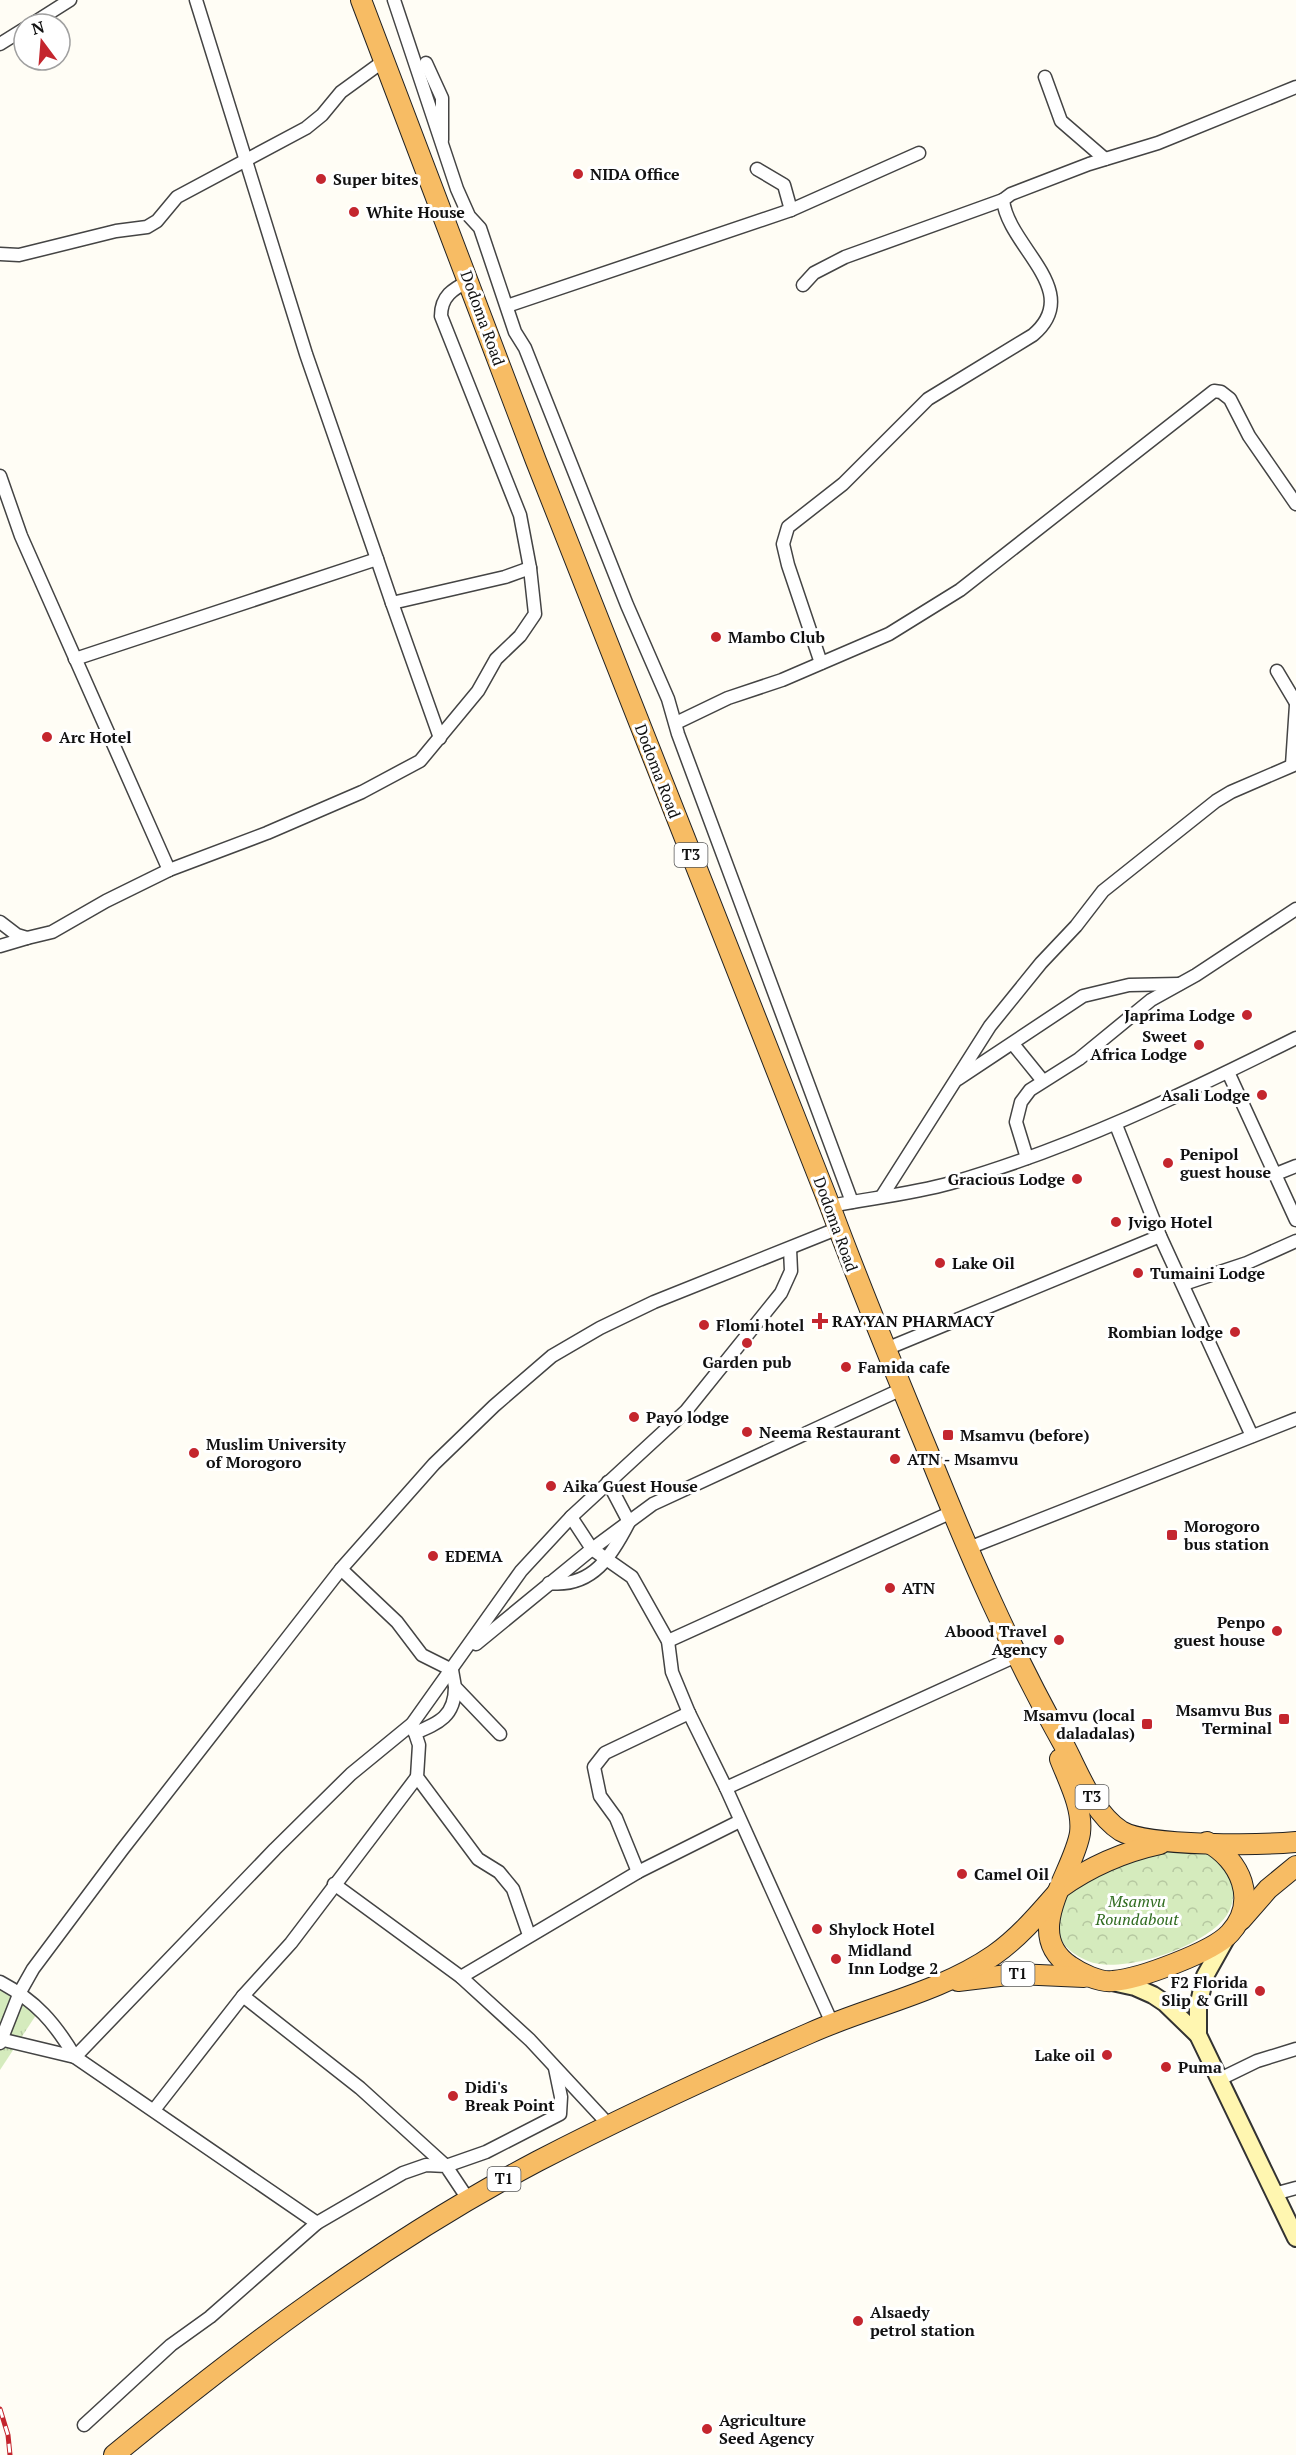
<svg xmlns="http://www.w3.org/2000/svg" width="1296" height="2455" font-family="'PT Serif',serif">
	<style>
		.grass { fill: url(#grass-tufts) }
		.park { fill: url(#park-crowns) }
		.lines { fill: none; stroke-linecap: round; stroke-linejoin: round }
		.minor-casing { stroke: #444; stroke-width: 15 }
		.secondary-casing { stroke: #333; stroke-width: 20 }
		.trunk-casing { stroke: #222; stroke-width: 22 }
		.minor { stroke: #fff; stroke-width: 12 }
		.secondary { stroke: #fff6b0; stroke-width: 16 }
		.trunk { stroke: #f7bc64; stroke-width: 20 }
		.rail-casing { stroke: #c4262e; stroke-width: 5 }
		.rail { stroke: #fff; stroke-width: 3; stroke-dasharray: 9; stroke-linecap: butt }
		.poi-dot { fill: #c4262e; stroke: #fff; stroke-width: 2 }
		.labels { text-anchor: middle; stroke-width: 6; stroke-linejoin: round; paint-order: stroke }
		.shield { fill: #fff; stroke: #585858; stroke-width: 1.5 }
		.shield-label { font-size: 15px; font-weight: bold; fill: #111 }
		.poi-label { font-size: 16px; font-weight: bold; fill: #111; stroke: #fff; text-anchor: start }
		.street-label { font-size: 16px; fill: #111; stroke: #fff }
		.park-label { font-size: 16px; font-style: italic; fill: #2f6b1f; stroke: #fff }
	</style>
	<defs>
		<pattern id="grass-tufts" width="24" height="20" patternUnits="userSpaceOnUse" patternTransform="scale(1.5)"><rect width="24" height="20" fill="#d5ebbd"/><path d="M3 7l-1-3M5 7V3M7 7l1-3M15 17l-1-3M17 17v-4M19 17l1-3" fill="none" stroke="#b6c8a1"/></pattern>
		<pattern id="park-crowns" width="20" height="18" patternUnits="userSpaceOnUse" patternTransform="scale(1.5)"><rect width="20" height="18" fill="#d5ebbd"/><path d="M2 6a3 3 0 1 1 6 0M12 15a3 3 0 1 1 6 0" fill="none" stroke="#b6c8a1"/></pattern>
	</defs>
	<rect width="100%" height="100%" fill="#fffdf5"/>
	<path class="grass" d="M 0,1986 L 38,2012 L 0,2070 Z"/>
	<path class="park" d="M 1178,1849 L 1202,1850 L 1227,1865 C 1231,1880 1237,1894 1230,1909 C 1216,1944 1122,1976 1088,1961 C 1071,1954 1055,1941 1059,1921 C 1060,1916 1060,1909 1062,1904 C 1076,1872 1147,1854 1178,1849 Z"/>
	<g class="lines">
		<defs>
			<g id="minor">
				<path d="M 196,0 L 306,354 L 377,559"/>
				<path d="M 394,0 L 457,189 L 469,216 L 480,228 L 515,332 L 525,348 L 627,605 L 668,699 L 678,734 L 852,1202"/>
				<path d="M 32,24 L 70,0"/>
				<path d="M 0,44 L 24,29"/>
				<path d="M 426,63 L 442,98 L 442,140"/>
				<path d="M 1045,77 L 1061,121 L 1105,159"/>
				<path d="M 757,169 L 784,185 L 791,210 L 919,153"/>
				<path d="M 0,254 L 19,255 L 116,231 L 147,227 L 157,221 L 177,197 L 306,128 L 322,115 L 341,92 L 385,60"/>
				<path d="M 803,285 L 814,273 L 845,257 L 1003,200"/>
				<path d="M 507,306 L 791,210"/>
				<path d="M 0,476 L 21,536 L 169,870 L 267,833 L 362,792 L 420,761 L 478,691 L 496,659 L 520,636 L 535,614 L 530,568 L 520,515 L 441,316 C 441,296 453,289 469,281"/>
				<path d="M 392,603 L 440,738"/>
				<path d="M 75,659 L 377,559 L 392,603 L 505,577 L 530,568"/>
				<path d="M 821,663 L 788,565 L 783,544 L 788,527 L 843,484 L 928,399 L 1033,335 C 1085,291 1008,247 1003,200 L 1011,194 L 1089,164 L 1158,143 L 1296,87"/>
				<path d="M 1277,671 L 1296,703"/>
				<path d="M 676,723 L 728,698 L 782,680 L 889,634 L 960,590 L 1214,391 L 1221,392 L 1230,399 L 1249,436 L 1296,504"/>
				<path d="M 1292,765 L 1296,705"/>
				<path d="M 0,922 L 17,935 L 27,938 L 52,932 L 106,901 L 169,870"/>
				<path d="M 0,946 L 27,938"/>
				<path d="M 1013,1044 L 1043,1081"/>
				<path d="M 1228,1072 L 1296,1220"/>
				<path d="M 958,1079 L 1083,996 L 1129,985 L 1179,984"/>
				<path d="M 1116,1125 L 1160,1236 L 1252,1436"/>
				<path d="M 1027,1158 L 1016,1122 L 1021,1102 L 1030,1090 L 1079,1059 L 1151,1000 L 1196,975 L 1296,909"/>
				<path d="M 1276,1174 L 1296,1166"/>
				<path d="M 882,1196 L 990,1026 L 1041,963 L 1076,926 L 1103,891 L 1216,801 L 1231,792 L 1296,764"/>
				<path d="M 830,1206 C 871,1198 912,1194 951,1183 C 1072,1148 1184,1094 1296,1038"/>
				<path d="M 1184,1284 L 1247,1263 L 1296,1241"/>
				<path d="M 886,1349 L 1160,1236"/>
				<path d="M 571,1517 L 592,1549 L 632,1577 L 668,1641 L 672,1672 L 689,1713 L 726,1788 L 832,2023"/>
				<path d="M 966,1549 L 1296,1419"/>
				<path d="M 341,1569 L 397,1622 L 422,1655 L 452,1670 L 455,1687 L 500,1734"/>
				<path d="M 549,1583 C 593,1588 612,1555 629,1522 L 608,1482"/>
				<path d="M 668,1641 L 952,1512"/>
				<path d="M 476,1644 L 592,1549 L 653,1504 L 902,1389"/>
				<path d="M 412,1724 L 419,1745 L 417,1777 L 478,1859 L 499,1872 L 513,1889 L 529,1935"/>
				<path d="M 415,1733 C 439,1723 455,1716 455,1687"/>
				<path d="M 726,1788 L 1016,1656"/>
				<path d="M 638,1872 L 616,1818 L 600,1796 L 594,1767 L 605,1753 L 689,1713"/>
				<path d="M 334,1884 L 461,1977 L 530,2040 L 609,2125"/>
				<path d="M 461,1977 L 638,1872 L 740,1821"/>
				<path d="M 0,1982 C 36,2001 55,2023 75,2057 L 317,2223 L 403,2173 L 426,2165 L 446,2166 L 468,2199"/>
				<path d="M 243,1996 L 360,2088 L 446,2166 L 486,2152 L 560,2114 L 561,2097 L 555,2068"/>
				<path d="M 0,2039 L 75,2057 L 275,1849 L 351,1774 L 412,1724 L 521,1571 L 571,1517 L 686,1411 L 781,1293 L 791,1271 L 790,1249"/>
				<path d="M 0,2043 L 20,1992 L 33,1969 L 122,1850 L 341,1569 L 434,1464 L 494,1406 L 552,1356 L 600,1328 L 654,1302 L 839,1228"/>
				<path d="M 1218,2080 L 1257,2061 L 1296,2049"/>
				<path d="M 154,2110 L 243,1996 L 291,1943 L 417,1777"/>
				<path d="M 1274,2194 L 1296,2188"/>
				<path d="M 84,2425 L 171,2345 L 210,2317 L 317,2223"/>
			</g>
			<g id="secondary">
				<path d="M 1112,1982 L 1135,1987 L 1153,1995 L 1165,2003 L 1198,2035 L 1296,2238"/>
				<path d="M 1198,2035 L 1198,2007 L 1205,1976 L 1228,1935"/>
			</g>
			<g id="trunk">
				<path d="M 361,0 L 536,461 L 830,1206 C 861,1290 895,1372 929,1454 C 969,1554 1011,1651 1064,1745 C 1079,1773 1093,1813 1121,1831 C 1148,1847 1262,1845 1296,1842"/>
				<path d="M 1060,1759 C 1069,1782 1083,1808 1080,1833 C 1074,1873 1020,1933 1070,1966 C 1080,1973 1100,1983 1113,1981 C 1139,1979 1213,1952 1230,1933 C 1259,1901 1240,1859 1207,1842"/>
				<path d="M 1060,1888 C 1091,1866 1123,1852 1160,1844"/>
				<path d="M 1241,1920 L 1268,1889 L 1296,1866"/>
				<path d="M 958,1981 L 1016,1974 L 1084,1977"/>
				<path d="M 114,2455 C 247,2345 385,2242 538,2161 C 627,2115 718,2073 810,2033 C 870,2006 939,1993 994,1955 C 1018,1938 1037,1916 1057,1893"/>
			</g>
		</defs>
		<use href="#minor" class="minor-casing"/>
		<use href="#secondary" class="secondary-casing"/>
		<use href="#trunk" class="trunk-casing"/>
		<use href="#minor" class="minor"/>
		<use href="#secondary" class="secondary"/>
		<use href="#trunk" class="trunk"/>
		<defs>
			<path id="rail" d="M 0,2409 L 8,2435 L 10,2455"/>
		</defs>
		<use href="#rail" class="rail-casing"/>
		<use href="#rail" class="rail"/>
	</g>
	<g class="poi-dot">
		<circle cx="578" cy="174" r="6"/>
		<circle cx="321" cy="179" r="6"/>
		<circle cx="354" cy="212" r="6"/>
		<circle cx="716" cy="637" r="6"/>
		<circle cx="47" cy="737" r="6"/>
		<circle cx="1247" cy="1015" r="6"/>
		<circle cx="1199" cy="1045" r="6"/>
		<circle cx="1262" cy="1095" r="6"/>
		<circle cx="1168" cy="1163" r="6"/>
		<circle cx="1077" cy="1179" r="6"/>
		<circle cx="1116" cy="1222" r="6"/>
		<circle cx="940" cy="1263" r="6"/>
		<circle cx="1138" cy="1273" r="6"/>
		<path d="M817 1312h6v6h6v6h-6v6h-6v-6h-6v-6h6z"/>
		<circle cx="704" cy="1325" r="6"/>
		<circle cx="1235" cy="1332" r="6"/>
		<circle cx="747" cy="1343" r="6"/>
		<circle cx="846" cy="1367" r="6"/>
		<circle cx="634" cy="1417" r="6"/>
		<circle cx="747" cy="1432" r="6"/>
		<rect x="942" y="1429" width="12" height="12" rx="3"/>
		<circle cx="194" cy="1453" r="6"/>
		<circle cx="895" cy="1459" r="6"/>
		<circle cx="551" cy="1486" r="6"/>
		<rect x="1166" y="1529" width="12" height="12" rx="3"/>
		<circle cx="433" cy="1556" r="6"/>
		<circle cx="890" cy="1588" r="6"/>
		<circle cx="1277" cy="1631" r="6"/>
		<circle cx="1059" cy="1640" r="6"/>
		<rect x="1278" y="1713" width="12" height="12" rx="3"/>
		<rect x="1141" y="1718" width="12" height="12" rx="3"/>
		<circle cx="962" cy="1874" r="6"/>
		<circle cx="817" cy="1929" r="6"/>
		<circle cx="836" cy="1959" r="6"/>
		<circle cx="1260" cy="1991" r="6"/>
		<circle cx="1107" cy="2055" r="6"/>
		<circle cx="1166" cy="2067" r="6"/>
		<circle cx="453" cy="2096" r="6"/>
		<circle cx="858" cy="2321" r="6"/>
		<circle cx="707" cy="2429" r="6"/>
	</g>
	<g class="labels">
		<g class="shield">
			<rect x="674.5" y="843" width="33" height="24" rx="4.5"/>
			<rect x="1075.5" y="1785" width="33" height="24" rx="4.5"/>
			<rect x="1001.5" y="1962" width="33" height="24" rx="4.5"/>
			<rect x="487.5" y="2167" width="33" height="24" rx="4.5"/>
		</g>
		<g class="shield-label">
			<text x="691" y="860">T3</text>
			<text x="1092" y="1802">T3</text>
			<text x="1018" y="1979">T1</text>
			<text x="504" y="2184">T1</text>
		</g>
		<g class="poi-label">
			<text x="590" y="180">NIDA Office</text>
			<text x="333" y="185">Super bites</text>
			<text x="366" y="218">White House</text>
			<text x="728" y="643">Mambo Club</text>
			<text x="59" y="743">Arc Hotel</text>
			<text x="1235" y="1021" text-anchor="end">Japrima Lodge</text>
			<text x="1187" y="1042" text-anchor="end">Sweet<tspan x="1187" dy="18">Africa Lodge</tspan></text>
			<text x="1250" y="1101" text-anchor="end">Asali Lodge</text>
			<text x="1180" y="1160">Penipol<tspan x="1180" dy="18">guest house</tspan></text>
			<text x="1065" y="1185" text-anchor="end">Gracious Lodge</text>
			<text x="1128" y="1228">Jvigo Hotel</text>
			<text x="952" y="1269">Lake Oil</text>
			<text x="1150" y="1279">Tumaini Lodge</text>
			<text x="832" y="1327">RAYYAN PHARMACY</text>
			<text x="716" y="1331">Flomi hotel</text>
			<text x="1223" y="1338" text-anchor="end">Rombian lodge</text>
			<text x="747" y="1368" text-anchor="middle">Garden pub</text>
			<text x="858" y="1373">Famida cafe</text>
			<text x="646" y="1423">Payo lodge</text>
			<text x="759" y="1438">Neema Restaurant</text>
			<text x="960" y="1441">Msamvu (before)</text>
			<text x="206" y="1450">Muslim University<tspan x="206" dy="18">of Morogoro</tspan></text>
			<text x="907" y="1465">ATN - Msamvu</text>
			<text x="563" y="1492">Aika Guest House</text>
			<text x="1184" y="1532">Morogoro<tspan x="1184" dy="18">bus station</tspan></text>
			<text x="445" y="1562">EDEMA</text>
			<text x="902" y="1594">ATN</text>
			<text x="1265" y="1628" text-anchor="end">Penpo<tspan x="1265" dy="18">guest house</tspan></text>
			<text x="1047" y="1637" text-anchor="end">Abood Travel<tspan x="1047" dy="18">Agency</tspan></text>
			<text x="1272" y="1716" text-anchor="end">Msamvu Bus<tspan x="1272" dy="18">Terminal</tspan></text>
			<text x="1135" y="1721" text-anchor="end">Msamvu (local<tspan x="1135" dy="18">daladalas)</tspan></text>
			<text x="974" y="1880">Camel Oil</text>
			<text x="829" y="1935">Shylock Hotel</text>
			<text x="848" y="1956">Midland<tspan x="848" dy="18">Inn Lodge 2</tspan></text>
			<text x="1248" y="1988" text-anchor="end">F2 Florida<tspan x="1248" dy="18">Slip &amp; Grill</tspan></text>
			<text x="1095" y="2061" text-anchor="end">Lake oil</text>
			<text x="1178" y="2073">Puma</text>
			<text x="465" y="2093">Didi's<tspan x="465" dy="18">Break Point</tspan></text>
			<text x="870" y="2318">Alsaedy<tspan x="870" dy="18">petrol station</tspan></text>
			<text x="719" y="2426">Agriculture<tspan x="719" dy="18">Seed Agency</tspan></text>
		</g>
		<g class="street-label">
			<text transform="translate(483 318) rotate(70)" y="6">Dodoma Road</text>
			<text transform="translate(658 771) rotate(69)" y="6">Dodoma Road</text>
			<text transform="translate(836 1224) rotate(70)" y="6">Dodoma Road</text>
		</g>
		<g class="park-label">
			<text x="1137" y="1907">Msamvu<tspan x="1137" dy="18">Roundabout</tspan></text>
		</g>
	</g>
	<g transform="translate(42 42) rotate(344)"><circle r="28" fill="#ffffff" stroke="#a0a0a0" stroke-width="1.5"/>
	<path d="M0-4.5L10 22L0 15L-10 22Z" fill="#c4262e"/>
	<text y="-9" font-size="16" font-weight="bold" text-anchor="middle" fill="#111111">N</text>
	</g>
</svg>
